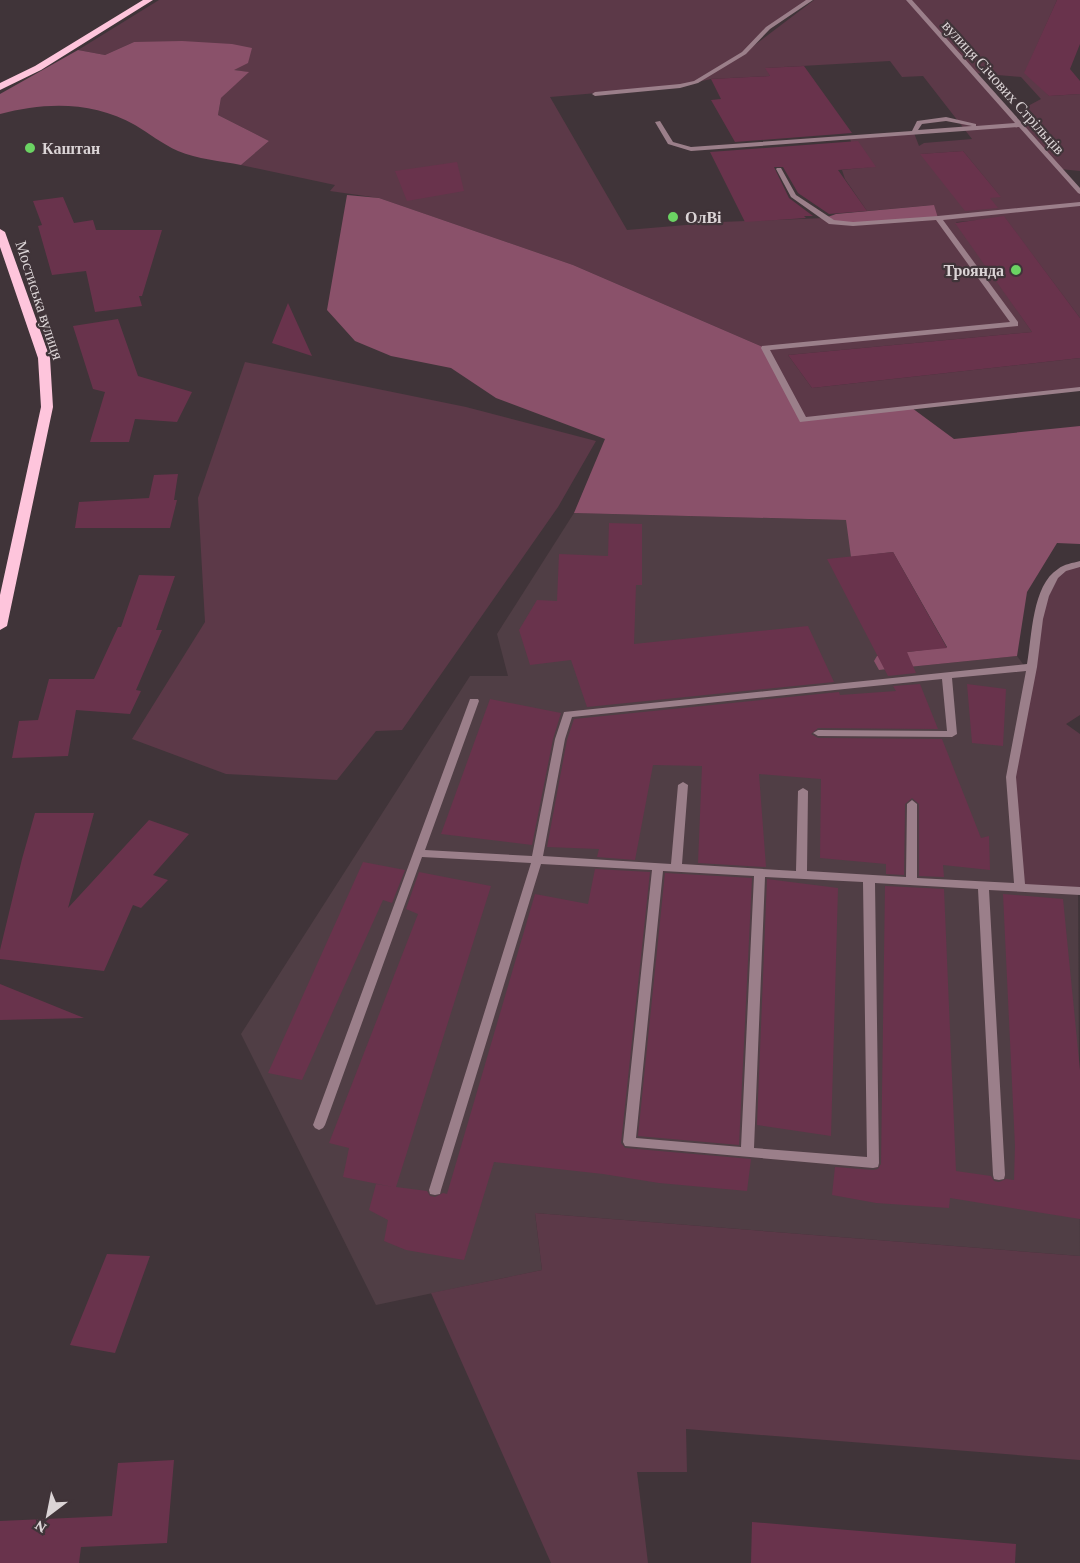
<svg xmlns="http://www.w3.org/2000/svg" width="1080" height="1563" font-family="'Crimson Pro',serif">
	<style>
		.built { fill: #503e45 }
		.green { fill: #5c3948; fill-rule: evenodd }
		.forest { fill: #8a516a }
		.building { fill: #69334c }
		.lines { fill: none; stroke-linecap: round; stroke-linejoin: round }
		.minor { fill: #9b7f8a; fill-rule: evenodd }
		.major { fill: #fec5dc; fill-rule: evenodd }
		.poi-dot { fill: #6bd363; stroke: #403439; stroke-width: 2 }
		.labels { text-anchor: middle; stroke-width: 4.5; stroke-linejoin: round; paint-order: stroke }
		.far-street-label { font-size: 16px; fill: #dbd4d6; stroke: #403439 }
		.far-poi-label { font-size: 16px; font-weight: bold; fill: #dbd4d6; stroke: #403439; text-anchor: start }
	</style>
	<rect width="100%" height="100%" fill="#403439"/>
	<path class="built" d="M 574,513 L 846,520 L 893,552 L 947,648 L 879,670 L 1017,656 L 1032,676 L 1078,880 L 1080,1256 L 535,1213 L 542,1270 L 376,1305 L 241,1034 L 470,676 L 508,676 L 497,634 Z"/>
	<g class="green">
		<path d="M 159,0 L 810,0 L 768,28 L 748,50 L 814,0 L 1057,0 L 1030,61 L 1048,68 L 1025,70 L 1049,96 L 1080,94 L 1080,171 L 1060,169 L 1080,192 L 1080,318 L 1005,218 L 956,222 L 1032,332 L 788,355 L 812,388 L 1080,358 L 1080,389 L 803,420 L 765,348 L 573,265 L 379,198 L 330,191 L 335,185 L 241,165 L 269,141 L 218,115 L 221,98 L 248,72 L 233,70 L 134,42 L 105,55 L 78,50 ZM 890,61 L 902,77 L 923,76 L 972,139 L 924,143 L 919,146 L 914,133 L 850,138 L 853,150 L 871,167 L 842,170 L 845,179 L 867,211 L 933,205 L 825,218 L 721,222 L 627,230 L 550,97 L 680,86 L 711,79 L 770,76 L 766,68 ZM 974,73 L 1021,77 L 1041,99 L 1028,106 L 1020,124 ZM 963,151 L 1000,196 L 921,154 Z"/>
		<path d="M 245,362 L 466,407 L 596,441 L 558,507 L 402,730 L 376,731 L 337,780 L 226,774 L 132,739 L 205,622 L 198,498 Z"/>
		<path d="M 1080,564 L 1080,715 L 1066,724 L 1080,734 L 1080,891 L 1020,887 L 1011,777 L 1039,626 L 1056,574 Z"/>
		<path d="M 535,1213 L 1080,1256 L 1080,1460 L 686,1429 L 687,1472 L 637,1472 L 648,1563 L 551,1563 L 431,1293 L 542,1270 Z"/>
	</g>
	<g class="forest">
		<path d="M 182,41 L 232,44 L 252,48 L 248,63 L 234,70 L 249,72 L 221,98 L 218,115 L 269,141 L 241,165 C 221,161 197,159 178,151 C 162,144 149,133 135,125 C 93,101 45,102 0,114 L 0,94 L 78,50 L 105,55 L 134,42 Z"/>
		<path d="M 347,195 L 379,198 L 573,265 L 765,348 L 803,420 L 912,408 L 954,439 L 1080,426 L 1080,544 L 1057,543 L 1027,592 L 1017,656 L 879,670 L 874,661 L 877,656 L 947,647 L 893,552 L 851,557 L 846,520 L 574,513 L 605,439 L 496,398 L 451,368 L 391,356 L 355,341 L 327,310 Z"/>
		<path d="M 934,205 L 938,218 L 848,224 L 825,218 L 836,214 Z"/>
	</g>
	<g class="building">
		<path d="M 1057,0 L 1080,0 L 1080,44 L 1070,69 L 1080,81 L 1080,94 L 1049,96 L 1024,73 Z"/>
		<path d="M 804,66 L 852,133 L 735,142 L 711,100 L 721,99 L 711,79 L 770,76 L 765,68 Z"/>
		<path d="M 858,141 L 876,167 L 838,170 L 867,211 L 829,214 L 798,193 L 783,167 L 774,167 L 789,198 L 813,216 L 804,216 L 806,218 L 745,222 L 710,152 Z"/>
		<path d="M 963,151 L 1001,197 L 990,198 L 998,208 L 965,211 L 920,154 Z"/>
		<path d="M 457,162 L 464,191 L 407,201 L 395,171 Z"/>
		<path d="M 63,197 L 74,223 L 93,220 L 96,230 L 162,230 L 142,296 L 139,296 L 142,306 L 95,312 L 86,271 L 52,275 L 38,226 L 42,225 L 33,201 Z"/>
		<path d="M 1004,216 L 1080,318 L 1080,358 L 812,388 L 788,355 L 1032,332 L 955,223 Z"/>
		<path d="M 288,303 L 312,356 L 272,343 Z"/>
		<path d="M 118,319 L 138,376 L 192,392 L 177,422 L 135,419 L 129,442 L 90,442 L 105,392 L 93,389 L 73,326 Z"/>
		<path d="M 178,474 L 174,500 L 177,500 L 170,528 L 75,528 L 79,502 L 149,498 L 154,475 Z"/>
		<path d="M 609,523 L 642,524 L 642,585 L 636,585 L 634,644 L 808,626 L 834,682 L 587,707 L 571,660 L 530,665 L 519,630 L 537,600 L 557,601 L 559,554 L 608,556 Z"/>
		<path d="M 893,552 L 947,648 L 907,652 L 916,673 L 888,676 L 827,559 Z"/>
		<path d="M 139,575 L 175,576 L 156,630 L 162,630 L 136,690 L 141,691 L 130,714 L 76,710 L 68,756 L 12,758 L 19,721 L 38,720 L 49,679 L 94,679 L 118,627 L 121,627 Z"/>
		<path d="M 920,684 L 938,729 L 818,728 L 811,734 L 818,738 L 942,739 L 981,838 L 989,836 L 990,870 L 943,865 L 944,877 L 919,876 L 919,804 L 912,798 L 905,804 L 904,875 L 886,874 L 886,864 L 820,858 L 821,779 L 759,774 L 766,867 L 698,863 L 702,766 L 653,765 L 635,860 L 597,857 L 599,849 L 547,847 L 567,740 L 574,719 L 839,692 L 840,695 L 896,691 L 893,686 Z"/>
		<path d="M 967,684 L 1006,689 L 1003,746 L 972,743 Z"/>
		<path d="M 490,699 L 561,713 L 553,739 L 532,845 L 441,834 Z"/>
		<path d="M 35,813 L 94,813 L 68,908 L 149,820 L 189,834 L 153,875 L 168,880 L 141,908 L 133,905 L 104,971 L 0,959 L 0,950 L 22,859 Z"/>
		<path d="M 363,862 L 405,870 L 392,903 L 383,900 L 302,1080 L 268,1073 Z"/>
		<path d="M 595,869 L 650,872 L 621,1143 L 625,1148 L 751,1159 L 747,1191 L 659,1183 L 603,1174 L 494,1162 L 464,1260 L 406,1250 L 384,1241 L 388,1220 L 369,1210 L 376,1184 L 393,1187 L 343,1177 L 349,1148 L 329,1143 L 418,914 L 406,909 L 419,872 L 491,886 L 396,1187 L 427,1191 L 430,1196 L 435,1197 L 443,1193 L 447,1194 L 535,894 L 588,904 Z"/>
		<path d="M 665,873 L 752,878 L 739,1145 L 638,1136 Z"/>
		<path d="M 767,879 L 838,888 L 831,1136 L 757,1125 Z"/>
		<path d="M 885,886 L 944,889 L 956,1171 L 991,1176 L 994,1181 L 999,1182 L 1006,1179 L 1014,1180 L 1015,1146 L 1003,894 L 1063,899 L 1080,1070 L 1080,1219 L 950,1198 L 949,1208 L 876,1203 L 832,1195 L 835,1167 L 873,1170 L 878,1169 L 881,1164 Z"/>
		<path d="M 0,984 L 84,1018 L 0,1020 Z"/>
		<path d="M 107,1254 L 150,1256 L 115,1353 L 70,1345 Z"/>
		<path d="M 174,1460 L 167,1543 L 81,1547 L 79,1563 L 0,1563 L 0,1521 L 112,1516 L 118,1463 Z"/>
		<path d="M 752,1522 L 1016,1544 L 1015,1563 L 751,1563 Z"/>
	</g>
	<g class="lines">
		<g class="minor">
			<path d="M 806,0 L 813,0 L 770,29 L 746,54 L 698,83 L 680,88 L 595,96 L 592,94 L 595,92 L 680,84 L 694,81 L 742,52 L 766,27 Z"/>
			<path d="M 906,0 L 912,0 L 1080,188 L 1080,194 L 1078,193 L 1019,127 L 691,151 L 668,144 L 655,122 L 660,121 L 673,142 L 691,147 L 912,131 L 917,121 L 946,117 L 976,124 L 976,126 L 1015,123 ZM 946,121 L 972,126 L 918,130 L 922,124 Z"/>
			<path d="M 777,168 L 781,168 L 796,195 L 834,220 L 853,222 L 938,216 L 1080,202 L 1080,206 L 943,220 L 1018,322 L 1018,326 L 770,350 L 806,417 L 1080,387 L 1080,391 L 800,422 L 761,348 L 762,346 L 1010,322 L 936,220 L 853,226 L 829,224 L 791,197 L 776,169 Z"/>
			<path d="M 1080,561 L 1080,567 L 1066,571 L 1058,578 L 1049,596 L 1043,619 L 1037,667 L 1016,777 L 1025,884 L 1080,887 L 1080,895 L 989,890 L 1005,1175 L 1004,1179 L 999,1180 L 994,1179 L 993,1175 L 978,889 L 875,883 L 879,1163 L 878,1167 L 873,1168 L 625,1146 L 623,1142 L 652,870 L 541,864 L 441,1190 L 440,1194 L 435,1195 L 430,1194 L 429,1190 L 531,863 L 422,857 L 325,1125 L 323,1128 L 319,1130 L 315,1128 L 313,1125 L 470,699 L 478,699 L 479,701 L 425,850 L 532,856 L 555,739 L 564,712 L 1027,664 C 1032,637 1032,585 1058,569 C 1064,564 1073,563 1080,561 ZM 1026,671 L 1006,777 L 1014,883 L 917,878 L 917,804 L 912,800 L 907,804 L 906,877 L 807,871 L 808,791 L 803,788 L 798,791 L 796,871 L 682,864 L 688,785 L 683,782 L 678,785 L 671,864 L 543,856 L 565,739 L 572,717 L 942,679 L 947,731 L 818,730 L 813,733 L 818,736 L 952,737 L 957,734 L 952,678 ZM 663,871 L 754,876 L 741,1147 L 636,1138 ZM 765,877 L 863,882 L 867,1157 L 754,1148 Z"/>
		</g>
		<g class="major">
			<path d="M 143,0 L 153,0 L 41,70 L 0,90 L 0,83 L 35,66 Z"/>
			<path d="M 0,229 L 5,232 L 50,358 L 53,407 L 7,626 L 0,630 L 0,595 L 41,407 L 38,358 L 0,247 Z"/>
		</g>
	</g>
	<g class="poi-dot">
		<circle cx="30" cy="148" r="6"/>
		<circle cx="673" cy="217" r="6"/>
		<circle cx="1016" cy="270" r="6"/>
	</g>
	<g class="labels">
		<g class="far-street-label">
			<text transform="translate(1004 87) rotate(48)" y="6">вулиця Січових Стрільців</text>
			<text transform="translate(40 300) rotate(72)" y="6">Мостиська вулиця</text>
		</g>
		<g class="far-poi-label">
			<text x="42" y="154">Каштан</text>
			<text x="685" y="223">ОлВі</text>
			<text x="1004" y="276" text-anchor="end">Троянда</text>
		</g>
	</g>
	<g transform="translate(48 1515) rotate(212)" stroke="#403439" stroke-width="4.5" paint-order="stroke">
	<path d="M0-4.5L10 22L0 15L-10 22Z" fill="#dbd4d6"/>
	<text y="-9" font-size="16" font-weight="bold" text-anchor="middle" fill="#dbd4d6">N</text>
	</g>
</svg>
